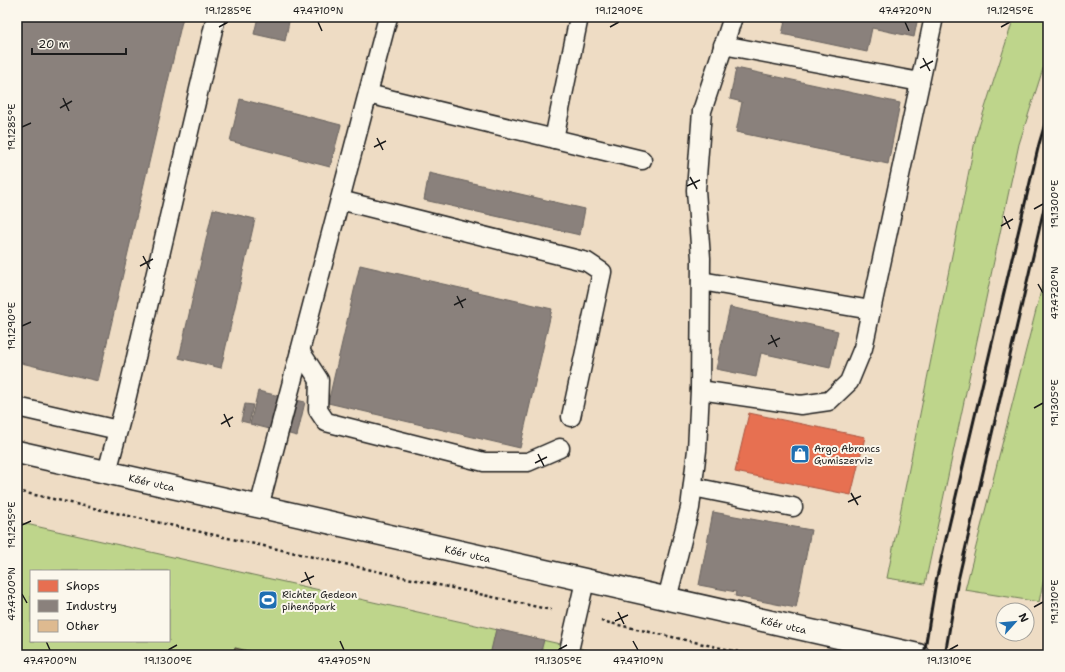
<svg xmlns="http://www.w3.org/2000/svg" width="1065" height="672" font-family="'Shantell Sans',sans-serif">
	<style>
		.built { fill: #eedcc4; fill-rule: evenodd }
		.green { fill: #bed58b; stroke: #6d7854; fill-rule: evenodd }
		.shops { fill: #e76f51; stroke: #aa5641 }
		.industry { fill: #8a817c; stroke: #69635f }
		.building { fill: #deba90; stroke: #1c1c1c }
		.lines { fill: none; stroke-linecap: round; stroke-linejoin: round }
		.lane-casing { stroke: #1c1c1c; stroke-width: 21 }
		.secondary-casing { stroke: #1c1c1c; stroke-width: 25 }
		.path { stroke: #1c1c1c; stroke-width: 2.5; stroke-dasharray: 3 3; stroke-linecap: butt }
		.lane { stroke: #fbf7ec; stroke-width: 18 }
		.secondary { stroke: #fbf7ec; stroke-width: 22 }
		.rail { stroke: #1c1c1c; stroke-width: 3 }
		.ticks { fill: none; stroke: #1c1c1c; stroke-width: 1.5 }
		.labels { text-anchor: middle; stroke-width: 4; stroke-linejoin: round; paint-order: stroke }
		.poi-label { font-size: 10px; fill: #1c1c1c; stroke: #fbf7ec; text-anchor: start }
		.street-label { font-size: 10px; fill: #1c1c1c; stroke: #fbf7ec }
		.neatline { fill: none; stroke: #1c1c1c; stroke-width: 1.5 }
		.ticks-label { font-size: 10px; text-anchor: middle; fill: #1c1c1c }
	</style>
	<rect width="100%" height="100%" fill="#f5ebda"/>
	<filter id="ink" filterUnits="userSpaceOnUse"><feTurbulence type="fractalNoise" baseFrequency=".025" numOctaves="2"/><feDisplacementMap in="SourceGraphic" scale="8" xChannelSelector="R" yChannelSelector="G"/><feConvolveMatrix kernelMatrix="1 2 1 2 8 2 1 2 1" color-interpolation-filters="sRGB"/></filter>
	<g filter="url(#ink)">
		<path class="built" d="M 17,17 L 1014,17 L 976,136 L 887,578 L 925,584 L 1019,144 L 1048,52 L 1048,263 L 965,590 L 1039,602 L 1048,560 L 1048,655 L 609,655 L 17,522 ZM 1003,610 L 1027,610 L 1027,634 L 1003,634 Z"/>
		<g class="green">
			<path d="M 1014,17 L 1048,17 L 1048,53 L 1019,144 L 925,584 L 887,578 L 976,136 Z"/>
			<path d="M 1048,263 L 1048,560 L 1039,602 L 965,590 Z"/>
			<path d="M 17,522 L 609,655 L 17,655 ZM 31,571 L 169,571 L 169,641 L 31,641 Z"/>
		</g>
		<path class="shops" d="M 749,413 L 865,437 L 851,495 L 735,472 Z"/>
		<g class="industry">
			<path d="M 17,17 L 183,17 L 98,381 L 17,362 Z"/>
			<path d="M 258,17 L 290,17 L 285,41 L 254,34 Z"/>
			<path d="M 786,17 L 918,17 L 914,37 L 872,28 L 867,52 L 782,34 Z"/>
			<path d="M 736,68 L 900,103 L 888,164 L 736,132 L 742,102 L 730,99 Z"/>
			<path d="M 240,99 L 341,125 L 330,167 L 230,141 Z"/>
			<path d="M 429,173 L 585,209 L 580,235 L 424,200 Z"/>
			<path d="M 213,209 L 255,219 L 221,368 L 179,358 Z"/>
			<path d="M 360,265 L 552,309 L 520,448 L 328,403 Z"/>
			<path d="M 730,307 L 838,331 L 830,368 L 761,353 L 756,377 L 716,369 Z"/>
			<path d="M 258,391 L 305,402 L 297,436 L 250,424 Z"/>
			<path d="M 245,404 L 253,405 L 249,423 L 241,421 Z"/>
			<path d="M 713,512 L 811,530 L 796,608 L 735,596 L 736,592 L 699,585 Z"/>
			<path d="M 496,629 L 544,640 L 540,655 L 490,655 Z"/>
		</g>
		<path class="building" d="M 235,648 L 265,655 L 234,655 Z"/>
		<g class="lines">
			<defs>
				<g id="lane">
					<path d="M 723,45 L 920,82"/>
					<path d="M 368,94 L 642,160"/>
					<path d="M 554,139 L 579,17"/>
					<path d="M 340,200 L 587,262 L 602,272 L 571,417"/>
					<path d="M 701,281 L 871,310"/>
					<path d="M 300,351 L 319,380 L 318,410 L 326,422 L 484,462 L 528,462 L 560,448"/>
					<path d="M 700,390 L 801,405 L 829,401 L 849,382 L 863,348 L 934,17"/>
					<path d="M 17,407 L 118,430"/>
					<path d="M 107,472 L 126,400 L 216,17"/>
					<path d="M 693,487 L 793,507"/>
					<path d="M 259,507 L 388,17"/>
					<path d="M 667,599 L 690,508 L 697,450 L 700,390 L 701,258 L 696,190 L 702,111 L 733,17"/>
					<path d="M 568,655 L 585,581"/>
				</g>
				<g id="secondary">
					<path id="s1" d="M 17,452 L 918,655"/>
				</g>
			</defs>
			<use href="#lane" class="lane-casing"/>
			<use href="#secondary" class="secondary-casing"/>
			<g class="path">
				<path d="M 17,491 L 551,610"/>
				<path d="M 601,621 L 752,655"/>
			</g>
			<use href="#lane" class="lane"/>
			<use href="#secondary" class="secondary"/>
			<g class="rail">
				<path d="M 924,655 L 936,581 L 1039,144 L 1048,114"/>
				<path d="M 945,655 L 957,585 L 1048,191"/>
			</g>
		</g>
	</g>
	<path class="ticks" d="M 318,22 L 322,31M 905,22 L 909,31M 219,27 L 228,22M 610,27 L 619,22M 1001,27 L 1010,22M 923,58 L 930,71M 920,68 L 933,61M 63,98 L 69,111M 60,108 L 72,101M 22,127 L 31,123M 377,138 L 383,150M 374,147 L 386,141M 690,177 L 697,189M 687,186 L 700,180M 1034,209 L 1043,204M 1004,216 L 1010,229M 1001,226 L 1013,219M 143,256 L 150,269M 140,266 L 153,259M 1038,284 L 1043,293M 457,296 L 463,308M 454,305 L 466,299M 22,326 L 31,322M 771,335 L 777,347M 768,344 L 780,338M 1034,408 L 1043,403M 224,414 L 230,427M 221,424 L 233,417M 538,454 L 544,466M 535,463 L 547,457M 851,493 L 858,505M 848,502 L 861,496M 22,525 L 31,521M 305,572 L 311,585M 301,582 L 314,576M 22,594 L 27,603M 1034,607 L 1043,602M 618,612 L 624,624M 615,621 L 628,615M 46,641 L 50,650M 340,641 L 344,650M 633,641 L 638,650M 168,650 L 177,645M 558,650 L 567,645M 949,650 L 958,645"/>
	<defs>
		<symbol id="shop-square" viewBox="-11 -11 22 22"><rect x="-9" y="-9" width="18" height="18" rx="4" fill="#1f6fb2" stroke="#fbf7ec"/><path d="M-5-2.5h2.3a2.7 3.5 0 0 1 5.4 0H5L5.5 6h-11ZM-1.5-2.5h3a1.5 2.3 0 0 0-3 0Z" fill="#fff"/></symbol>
		<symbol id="stadium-square" viewBox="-11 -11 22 22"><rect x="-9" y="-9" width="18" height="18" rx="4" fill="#1f6fb2" stroke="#fbf7ec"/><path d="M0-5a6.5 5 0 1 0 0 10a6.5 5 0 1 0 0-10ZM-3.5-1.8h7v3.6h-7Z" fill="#fff"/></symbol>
	</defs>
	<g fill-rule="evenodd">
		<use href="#shop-square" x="789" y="443" width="22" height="22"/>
		<use href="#stadium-square" x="257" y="589" width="22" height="22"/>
	</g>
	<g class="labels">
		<g class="poi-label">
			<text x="814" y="452">Argo Abroncs<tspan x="814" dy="12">Gumiszerviz</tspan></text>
			<text x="282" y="598">Richter Gedeon<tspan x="282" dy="12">pihenőpark</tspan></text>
		</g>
		<g class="street-label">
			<text dy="4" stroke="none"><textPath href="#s1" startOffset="138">Kőér utca</textPath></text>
			<text dy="4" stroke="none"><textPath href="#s1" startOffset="462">Kőér utca</textPath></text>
			<text dy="4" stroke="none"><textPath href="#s1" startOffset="786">Kőér utca</textPath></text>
		</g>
	</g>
	<rect width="1065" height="672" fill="none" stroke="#fbf7ec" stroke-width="44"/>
	<rect x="30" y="570" width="140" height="72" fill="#fbf7ec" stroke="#a29f99"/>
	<rect x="38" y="580" width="20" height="12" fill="#e76f51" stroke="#a29f99"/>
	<text x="66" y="590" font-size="12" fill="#1c1c1c">Shops</text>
	<rect x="38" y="600" width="20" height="12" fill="#8a817c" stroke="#a29f99"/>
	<text x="66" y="610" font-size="12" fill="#1c1c1c">Industry</text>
	<rect x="38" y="620" width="20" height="12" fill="#deba90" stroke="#a29f99"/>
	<text x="66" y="630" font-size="12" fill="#1c1c1c">Other</text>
	<g transform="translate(1015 622) rotate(63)"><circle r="19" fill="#fbf7ec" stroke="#a29f99"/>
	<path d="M0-3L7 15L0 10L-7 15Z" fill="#1f6fb2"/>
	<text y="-6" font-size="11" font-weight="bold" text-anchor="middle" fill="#1c1c1c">N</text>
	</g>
	<path d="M32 48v6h94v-6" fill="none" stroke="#1c1c1c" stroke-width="2"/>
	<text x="38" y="48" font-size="12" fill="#1c1c1c" stroke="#fbf7ec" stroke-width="3" paint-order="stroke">20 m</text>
	<rect x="22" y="22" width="1021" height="628" class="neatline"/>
	<g class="ticks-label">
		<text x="228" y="14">19.1285°E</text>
		<text x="318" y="14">47.4710°N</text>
		<text x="619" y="14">19.1290°E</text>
		<text x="905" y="14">47.4720°N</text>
		<text x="1010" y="14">19.1295°E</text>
		<text transform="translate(11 127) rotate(-90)" y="4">19.1285°E</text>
		<text transform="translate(1054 204) rotate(-90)" y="4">19.1300°E</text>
		<text transform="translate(1054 293) rotate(-90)" y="4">47.4720°N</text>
		<text transform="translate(11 326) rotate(-90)" y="4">19.1290°E</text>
		<text transform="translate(1054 403) rotate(-90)" y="4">19.1305°E</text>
		<text transform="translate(11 525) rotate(-90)" y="4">19.1295°E</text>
		<text transform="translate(11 594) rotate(-90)" y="4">47.4700°N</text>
		<text transform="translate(1054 602) rotate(-90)" y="4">19.1310°E</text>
		<text x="50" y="664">47.4700°N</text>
		<text x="168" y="664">19.1300°E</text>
		<text x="344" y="664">47.4705°N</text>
		<text x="558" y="664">19.1305°E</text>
		<text x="638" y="664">47.4710°N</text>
		<text x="949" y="664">19.1310°E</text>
	</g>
</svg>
